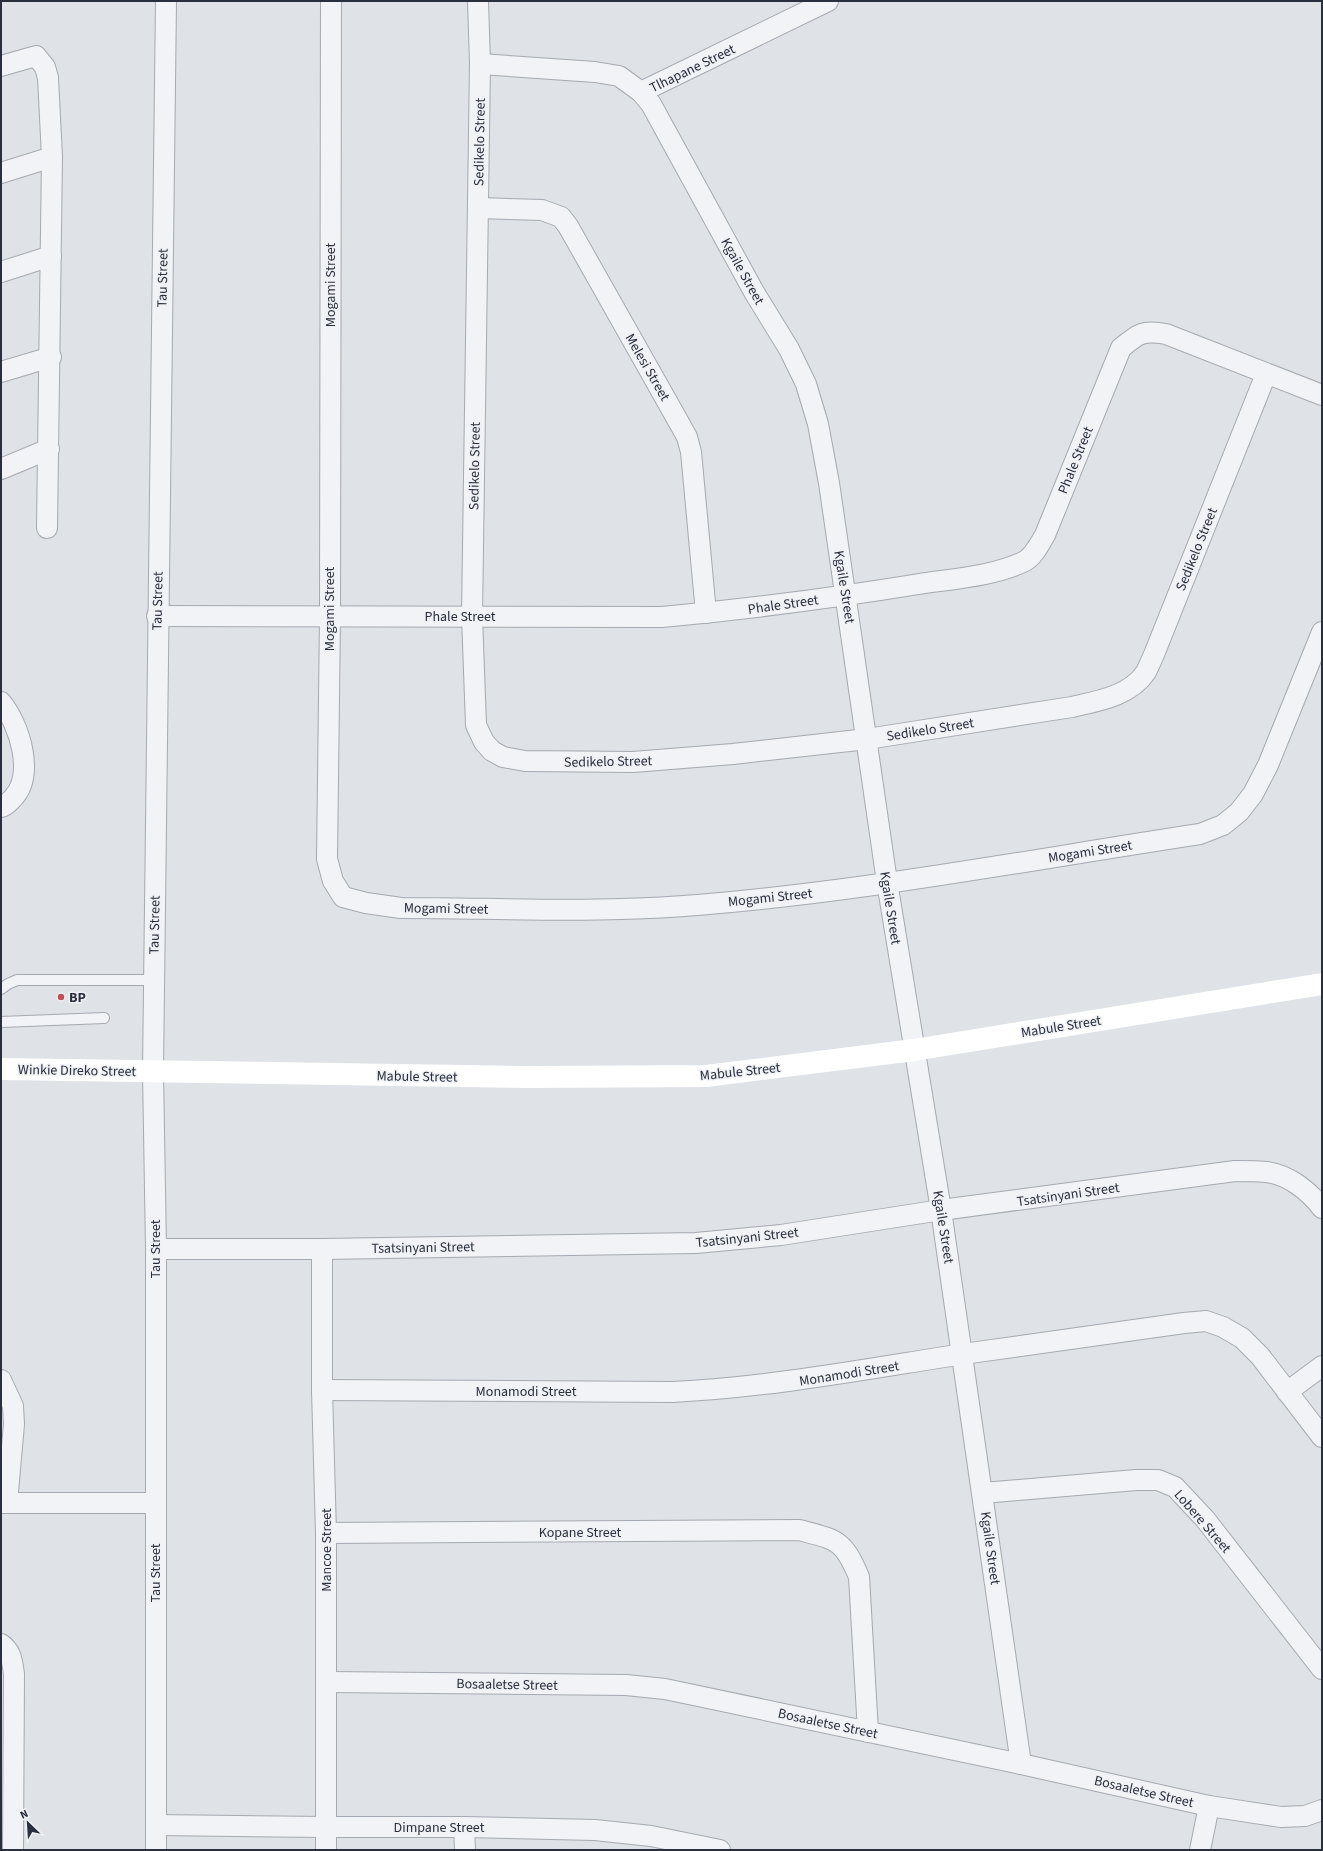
<svg xmlns="http://www.w3.org/2000/svg" width="1323" height="1851" font-family="'Source Sans 3',sans-serif">
	<style>
		.lines { fill: none; stroke-linecap: round; stroke-linejoin: round }
		.lane-casing { stroke: #a5a9b1; stroke-width: 12 }
		.street-casing { stroke: #a5a9b1; stroke-width: 22 }
		.lane { stroke: #f2f3f6; stroke-width: 10 }
		.street { stroke: #f2f3f6; stroke-width: 20 }
		.secondary { stroke: #fff; stroke-width: 22 }
		.poi-dot { fill: #c14f56; stroke: #eff1f5; stroke-width: 1.5 }
		.labels { text-anchor: middle; stroke-width: 3; stroke-linejoin: round; paint-order: stroke }
		.street-label { font-size: 14px; fill: #2a2f3d; stroke: #eff1f5 }
		.poi-label { font-size: 14px; font-weight: bold; fill: #2a2f3d; stroke: #eff1f5; text-anchor: start }
	</style>
	<rect width="100%" height="100%" fill="#dfe2e7"/>
	<g class="lines">
		<defs>
			<g id="lane">
				<path d="M 1,989 L 8,984 L 17,980 L 154,980"/>
				<path d="M 1,1022 L 104,1018"/>
			</g>
			<g id="street">
				<path d="M 331,1 L 330,617 L 327,859 L 333,881 L 343,897 L 366,903 L 401,908 C 495,908 590,913 684,906 C 857,893 1028,860 1200,834 L 1223,825 L 1239,812 L 1253,794 L 1268,765 L 1322,632"/>
				<path d="M 478,1 L 480,64 L 472,616 L 476,725 L 484,742 L 492,751 L 503,757 L 525,761 L 633,762 L 733,754 L 867,739 L 1072,707 C 1098,701 1130,696 1146,672 C 1149,666 1152,659 1155,652 L 1266,374"/>
				<path d="M 480,64 L 595,72 L 619,76 L 641,92 L 651,104 L 754,292 L 789,349 L 806,384 L 818,424 L 829,483 L 887,882 L 941,1210 L 1021,1764"/>
				<path d="M 1,66 L 36,56 L 45,67 L 48,78 L 52,157 L 47,528"/>
				<path d="M 641,92 L 828,1"/>
				<path d="M 1,173 L 52,157"/>
				<path d="M 478,208 L 542,210 L 561,217 L 568,226 L 677,419 L 687,437 L 691,452 L 706,613"/>
				<path d="M 1,272 L 51,256"/>
				<path d="M 1,372 L 51,357"/>
				<path d="M 1,469 L 49,449"/>
				<path d="M 157,616 L 662,617 C 748,609 833,598 919,584 C 952,579 995,576 1025,561 C 1034,556 1040,543 1045,535 L 1121,348 C 1139,333 1143,330 1166,334 L 1322,395"/>
				<path d="M 1,702 C 20,725 35,775 13,798 C 9,802 6,806 1,807"/>
				<path d="M 156,1249 L 322,1249 L 696,1243 L 781,1235 L 941,1210 L 1235,1171 C 1245,1171 1256,1171 1266,1172 C 1288,1174 1309,1191 1322,1208"/>
				<path d="M 322,1249 L 322,1390 L 326,1533 L 326,1850"/>
				<path d="M 1,1380 L 13,1406 L 14,1424 L 7,1503"/>
				<path d="M 322,1390 L 673,1392 C 771,1387 866,1369 963,1354 C 1037,1343 1111,1333 1184,1323 L 1206,1321 L 1223,1327 L 1242,1338 L 1260,1356 L 1322,1437"/>
				<path d="M 1287,1392 L 1322,1366"/>
				<path d="M 983,1493 L 1136,1480 L 1158,1480 L 1175,1487 L 1205,1519 L 1322,1669"/>
				<path d="M 1,1503 L 155,1503"/>
				<path d="M 326,1533 L 799,1530 C 837,1540 843,1539 859,1577 L 868,1732"/>
				<path d="M 1,1644 C 12,1652 12,1661 14,1674 L 13,1850"/>
				<path d="M 326,1682 L 626,1685 L 665,1689 L 1021,1764 L 1209,1806 L 1281,1817 L 1305,1816 L 1322,1810"/>
				<path d="M 156,1825 L 326,1827 L 464,1827 L 595,1830 L 651,1836 L 720,1850"/>
				<path d="M 464,1827 L 465,1850"/>
				<path d="M 156,1850 L 156,1249 L 153,1071 L 166,1"/>
				<path d="M 1200,1850 L 1209,1806"/>
			</g>
		</defs>
		<use href="#lane" class="lane-casing"/>
		<use href="#street" class="street-casing"/>
		<use href="#lane" class="lane"/>
		<use href="#street" class="street"/>
		<path class="secondary" d="M 1,1069 L 529,1077 L 706,1076 L 914,1050 L 1322,984"/>
	</g>
	<circle class="poi-dot" cx="61" cy="997" r="4"/>
	<g class="labels">
		<g class="street-label">
			<text transform="translate(692 68) rotate(-26)" y="5">Tlhapane Street</text>
			<text transform="translate(479 142) rotate(-89)" y="5">Sedikelo Street</text>
			<text transform="translate(743 271) rotate(61)" y="5">Kgaile Street</text>
			<text transform="translate(162 278) rotate(-89)" y="5">Tau Street</text>
			<text transform="translate(330 285) rotate(-90)" y="5">Mogami Street</text>
			<text transform="translate(648 367) rotate(60)" y="5">Melesi Street</text>
			<text transform="translate(1075 460) rotate(-68)" y="5">Phale Street</text>
			<text transform="translate(474 466) rotate(-89)" y="5">Sedikelo Street</text>
			<text transform="translate(1196 549) rotate(-68)" y="5">Sedikelo Street</text>
			<text transform="translate(845 587) rotate(81)" y="5">Kgaile Street</text>
			<text transform="translate(157 601) rotate(-89)" y="5">Tau Street</text>
			<text transform="translate(783 604) rotate(-8)" y="5">Phale Street</text>
			<text transform="translate(329 609) rotate(-90)" y="5">Mogami Street</text>
			<text x="460" y="621">Phale Street</text>
			<text transform="translate(930 729) rotate(-9)" y="5">Sedikelo Street</text>
			<text transform="translate(608 761) rotate(-1)" y="5">Sedikelo Street</text>
			<text transform="translate(1090 851) rotate(-9)" y="5">Mogami Street</text>
			<text transform="translate(770 897) rotate(-6)" y="5">Mogami Street</text>
			<text transform="translate(446 908) rotate(1)" y="5">Mogami Street</text>
			<text transform="translate(891 908) rotate(81)" y="5">Kgaile Street</text>
			<text transform="translate(154 925) rotate(-89)" y="5">Tau Street</text>
			<text transform="translate(1061 1026) rotate(-9)" y="5">Mabule Street</text>
			<text transform="translate(77 1070) rotate(1)" y="5">Winkie Direko Street</text>
			<text transform="translate(740 1071) rotate(-6)" y="5">Mabule Street</text>
			<text transform="translate(417 1076) rotate(1)" y="5">Mabule Street</text>
			<text transform="translate(1068 1194) rotate(-8)" y="5">Tsatsinyani Street</text>
			<text transform="translate(944 1227) rotate(81)" y="5">Kgaile Street</text>
			<text transform="translate(747 1237) rotate(-6)" y="5">Tsatsinyani Street</text>
			<text transform="translate(423 1247) rotate(-1)" y="5">Tsatsinyani Street</text>
			<text transform="translate(155 1249) rotate(-90)" y="5">Tau Street</text>
			<text transform="translate(849 1373) rotate(-9)" y="5">Monamodi Street</text>
			<text x="526" y="1396">Monamodi Street</text>
			<text transform="translate(1203 1521) rotate(49)" y="5">Lobere Street</text>
			<text x="580" y="1537">Kopane Street</text>
			<text transform="translate(991 1548) rotate(82)" y="5">Kgaile Street</text>
			<text transform="translate(326 1550) rotate(-90)" y="5">Mancoe Street</text>
			<text transform="translate(155 1573) rotate(-90)" y="5">Tau Street</text>
			<text transform="translate(507 1684) rotate(1)" y="5">Bosaaletse Street</text>
			<text transform="translate(828 1723) rotate(12)" y="5">Bosaaletse Street</text>
			<text transform="translate(1144 1791) rotate(13)" y="5">Bosaaletse Street</text>
			<text x="439" y="1832">Dimpane Street</text>
		</g>
		<g class="poi-label">
			<text x="69" y="1002">BP</text>
		</g>
	</g>
	<rect width="1323" height="1851" fill="none" stroke="#2a2f3d" stroke-width="4"/>
	<g transform="translate(28 1823) rotate(335)" stroke="#eff1f5" stroke-width="3" paint-order="stroke">
	<path d="M0-3L7 15L0 10L-7 15Z" fill="#2a2f3d"/>
	<text y="-6" font-size="11" font-weight="bold" text-anchor="middle" fill="#2a2f3d">N</text>
	</g>
</svg>
